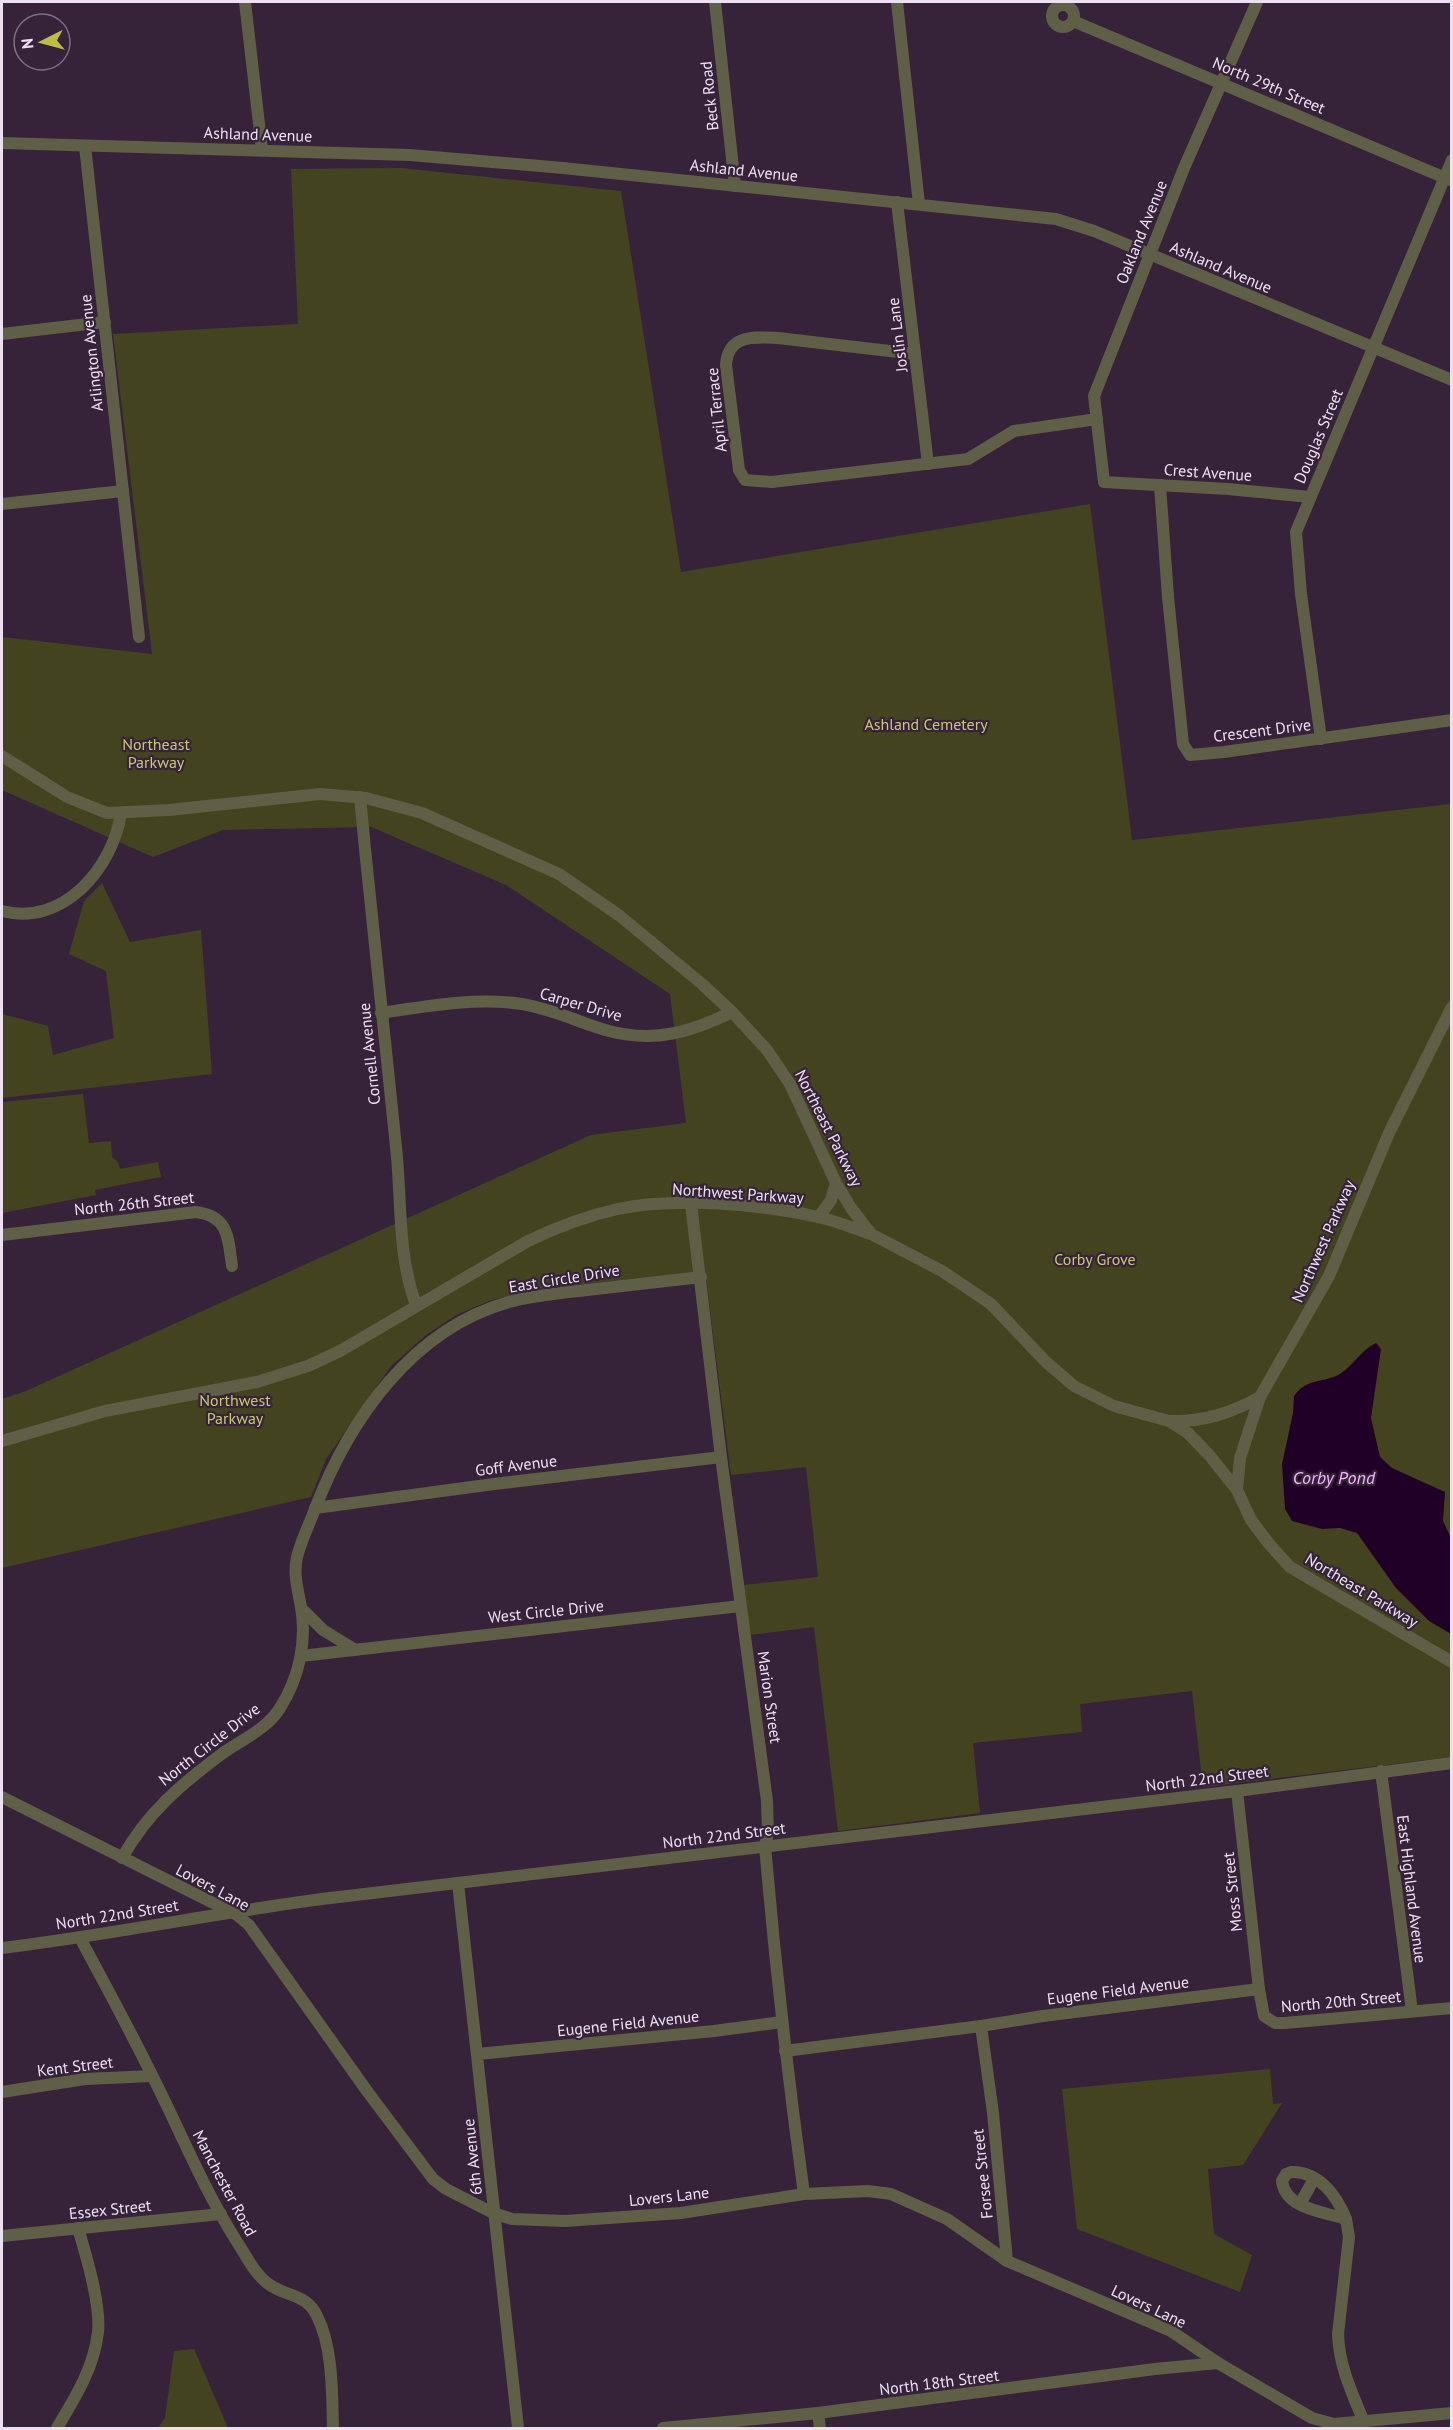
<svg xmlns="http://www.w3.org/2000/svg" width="1453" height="2430" font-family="'PT Sans',sans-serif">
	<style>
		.green { fill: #43441f }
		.water { fill: #200026 }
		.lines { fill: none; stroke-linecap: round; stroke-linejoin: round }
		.minor { stroke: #5e5f46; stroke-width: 12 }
		.labels { text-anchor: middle; stroke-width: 4.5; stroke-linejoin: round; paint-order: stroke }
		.street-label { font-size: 16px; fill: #ede0f0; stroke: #36233a }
		.park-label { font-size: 16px; fill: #c8ca71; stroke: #36233a }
		.water-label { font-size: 18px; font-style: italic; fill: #f3b8fe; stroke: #36233a }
	</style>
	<rect width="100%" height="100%" fill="#36233a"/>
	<g class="green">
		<path d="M 401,168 L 621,191 L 681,572 L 1090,504 L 1132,840 L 1451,804 L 1451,1757 L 1203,1787 L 1192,1691 L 1080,1704 L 1082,1732 L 973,1743 L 980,1813 L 838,1831 L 814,1627 L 750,1635 L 744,1585 L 818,1577 L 806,1467 L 731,1475 L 705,1271 L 537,1289 L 489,1301 L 456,1315 L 426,1335 L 391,1366 L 326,1459 L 311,1497 L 2,1568 L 2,1399 L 26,1391 L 591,1135 L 686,1123 L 670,994 L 506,885 L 371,827 L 223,830 L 153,857 L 2,790 L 2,637 L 152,654 L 113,334 L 298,324 L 291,169 Z"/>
		<path d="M 102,883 L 130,942 L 201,930 L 212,1074 L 2,1098 L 2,1014 L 48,1026 L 53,1055 L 114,1038 L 106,971 L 69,954 L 84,901 Z"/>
		<path d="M 83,1094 L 89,1143 L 111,1141 L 112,1157 L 118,1162 L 120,1169 L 158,1162 L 161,1177 L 95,1190 L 96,1195 L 2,1213 L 2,1102 Z"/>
		<path d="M 1270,2069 L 1273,2104 L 1282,2103 L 1243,2165 L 1208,2169 L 1214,2234 L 1252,2255 L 1240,2292 L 1077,2229 L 1062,2089 Z"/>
		<path d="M 194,2349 L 228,2428 L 158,2428 L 165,2418 L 174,2351 Z"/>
	</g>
	<path class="water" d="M 1376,1343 L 1381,1349 L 1371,1418 L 1380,1457 L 1392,1468 L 1445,1492 L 1443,1521 L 1452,1540 L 1451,1634 L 1429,1621 L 1396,1588 L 1357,1533 L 1340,1528 L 1322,1529 L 1292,1521 L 1285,1509 L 1282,1464 L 1293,1413 L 1294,1396 C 1308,1377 1322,1384 1340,1374 C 1354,1365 1361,1350 1376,1343 Z"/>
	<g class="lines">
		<g class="minor">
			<path d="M 245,2 L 262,150"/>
			<path d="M 715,2 L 735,186"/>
			<path d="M 897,2 L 919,204"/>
			<path d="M 1257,2 L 1184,168 L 1094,396 L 1104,482 L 1228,489 L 1310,497"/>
			<circle cx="1063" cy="16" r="11"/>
			<path d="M 1073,21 L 1450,180"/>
			<path d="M 2,143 L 410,155 L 563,168 L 1056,219 L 1094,231 L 1452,380"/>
			<path d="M 85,146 L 139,637"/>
			<path d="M 897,202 L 928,464"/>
			<path d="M 2,334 L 105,322"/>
			<path d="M 915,354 L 778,338 C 754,337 728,334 726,365 L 739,470 L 745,480 L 772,482 L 968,459 L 1014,431 L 1097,419"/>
			<path d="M 1160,485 L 1168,597 L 1183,744 L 1190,755 L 1224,752 L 1452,720"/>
			<path d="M 2,504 L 123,491"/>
			<path d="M 1321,739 L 1301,594 L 1296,532 L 1452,160"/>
			<path d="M 2,756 L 67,797 L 107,813 L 169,810 L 320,794 L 366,798 L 422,813 L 559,874 L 620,916 L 702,984 L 732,1012 L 767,1050 L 790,1084 L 836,1183 L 851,1208 L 871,1234 L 942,1271 L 991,1304 L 1046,1362 L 1074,1386 L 1114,1406 L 1169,1421 L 1188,1433 L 1210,1456 L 1237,1490 L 1251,1520 L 1270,1545 L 1290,1567 L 1452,1662"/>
			<path d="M 360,797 C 371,914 384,1031 396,1147 C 402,1201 397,1253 416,1305"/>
			<path d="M 2,911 C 63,927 113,868 121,813"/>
			<path d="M 381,1013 C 427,1006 476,997 522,1004 C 553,1009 580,1023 609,1031 C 655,1043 691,1032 732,1012"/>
			<path d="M 691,1204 L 721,1457 L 767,1801 L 768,1833 L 765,1846 C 775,1963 788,2078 804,2194"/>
			<path d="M 819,1217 L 831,1200 L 836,1183"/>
			<path d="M 2,1235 L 196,1212 C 229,1216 228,1238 232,1266"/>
			<path d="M 1170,1421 C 1204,1422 1231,1413 1260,1397"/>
			<path d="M 2,1441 L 105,1411 L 257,1382 L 308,1366 L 340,1351 L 528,1241 C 557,1227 586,1216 618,1209 C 674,1197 762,1204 818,1217 C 836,1221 853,1228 871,1234"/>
			<path d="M 1237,1490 L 1240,1458 L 1260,1397 L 1329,1276 L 1389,1133 L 1452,1007"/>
			<path d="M 315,1508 L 494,1484 L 721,1457"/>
			<path d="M 301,1608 L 323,1630 L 354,1649"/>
			<path d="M 301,1656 L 740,1606"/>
			<path d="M 1381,1771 L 1412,2011"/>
			<path d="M 1237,1791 L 1259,1989 L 1264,2016 L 1275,2023 L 1285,2023 L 1452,2008"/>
			<path d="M 2,1797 L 237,1915 L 249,1925 L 367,2091 L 433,2179 L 446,2189 L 493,2213 L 512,2219 L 565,2221 L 681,2213 L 804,2194 L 868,2191 L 891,2194 L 947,2219 L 1007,2261 L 1171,2331 L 1218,2363 L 1312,2418 L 1334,2424 L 1452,2413"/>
			<path d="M 122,1858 C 148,1812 180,1785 223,1753 C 243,1739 267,1729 280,1708 C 299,1678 307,1642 301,1607 C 298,1590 293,1574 297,1557 C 301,1541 309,1525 315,1509 C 349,1420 412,1329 509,1302 C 534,1295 561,1293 587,1290 C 625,1286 663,1281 701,1277"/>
			<path d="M 458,1883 L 518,2428"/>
			<path d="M 80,1938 C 111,1995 142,2053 170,2112 C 191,2157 212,2203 239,2245 C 248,2259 256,2276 270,2285 C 287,2297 307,2294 317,2316 C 333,2347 332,2394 333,2428"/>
			<path d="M 2,1948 C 109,1935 215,1913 322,1899 L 1237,1791 L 1452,1763"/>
			<path d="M 785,2051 L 981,2026"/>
			<path d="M 478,2054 L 714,2031 L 782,2022"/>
			<path d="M 2,2092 L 85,2079 L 152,2076"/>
			<path d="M 1291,2172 C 1319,2171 1337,2196 1346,2219 C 1325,2212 1285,2209 1282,2181 L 1286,2174 Z"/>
			<path d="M 1300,2204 L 1314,2179"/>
			<path d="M 1346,2219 L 1349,2237 L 1338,2334 C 1339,2366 1352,2393 1364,2422"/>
			<path d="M 2,2236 L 221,2214"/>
			<path d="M 1007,2261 L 993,2113 L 981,2026 L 1043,2016 L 1259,1989"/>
			<path d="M 818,2413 L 820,2428"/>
			<path d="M 57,2428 C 75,2398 94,2368 98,2332 C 101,2305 86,2255 78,2228"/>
			<path d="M 663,2428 L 818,2413 L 1155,2369 L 1218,2363"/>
		</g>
	</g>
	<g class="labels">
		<g class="street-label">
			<text transform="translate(1269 85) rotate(23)" y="6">North 29th Street</text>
			<text transform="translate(709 96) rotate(-96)" y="6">Beck Road</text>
			<text transform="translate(258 134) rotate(2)" y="6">Ashland Avenue</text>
			<text transform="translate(744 170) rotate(6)" y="6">Ashland Avenue</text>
			<text transform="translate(1141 232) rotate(-68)" y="6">Oakland Avenue</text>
			<text transform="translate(1221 267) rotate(23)" y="6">Ashland Avenue</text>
			<text transform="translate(897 335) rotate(-97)" y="6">Joslin Lane</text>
			<text transform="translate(91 353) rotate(-96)" y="6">Arlington Avenue</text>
			<text transform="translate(716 410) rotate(-96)" y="6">April Terrace</text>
			<text transform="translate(1318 436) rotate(-67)" y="6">Douglas Street</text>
			<text transform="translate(1208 472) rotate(4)" y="6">Crest Avenue</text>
			<text transform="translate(1262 730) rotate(-7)" y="6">Crescent Drive</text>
			<text transform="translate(581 1004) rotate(16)" y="6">Carper Drive</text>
			<text transform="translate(369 1054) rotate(-96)" y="6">Cornell Avenue</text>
			<text transform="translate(829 1128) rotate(63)" y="6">Northeast Parkway</text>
			<text transform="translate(738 1193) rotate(4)" y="6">Northwest Parkway</text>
			<text transform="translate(134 1203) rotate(-6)" y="6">North 26th Street</text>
			<text transform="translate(1323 1241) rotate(-66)" y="6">Northwest Parkway</text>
			<text transform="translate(564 1278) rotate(-9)" y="6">East Circle Drive</text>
			<text transform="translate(516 1465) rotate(-7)" y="6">Goff Avenue</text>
			<text transform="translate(1362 1590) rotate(31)" y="6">Northeast Parkway</text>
			<text transform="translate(546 1611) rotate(-6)" y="6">West Circle Drive</text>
			<text transform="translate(770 1697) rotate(82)" y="6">Marion Street</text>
			<text transform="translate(209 1744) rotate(-38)" y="6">North Circle Drive</text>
			<text transform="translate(1207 1778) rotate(-7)" y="6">North 22nd Street</text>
			<text transform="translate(724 1835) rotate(-7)" y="6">North 22nd Street</text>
			<text transform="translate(213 1887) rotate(28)" y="6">Lovers Lane</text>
			<text transform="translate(1412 1889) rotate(83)" y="6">East Highland Avenue</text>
			<text transform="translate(1232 1892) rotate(-96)" y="6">Moss Street</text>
			<text transform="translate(117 1914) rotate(-9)" y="6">North 22nd Street</text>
			<text transform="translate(1118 1990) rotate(-7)" y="6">Eugene Field Avenue</text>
			<text transform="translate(1341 2001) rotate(-5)" y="6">North 20th Street</text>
			<text transform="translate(628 2023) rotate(-6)" y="6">Eugene Field Avenue</text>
			<text transform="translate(75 2066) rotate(-7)" y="6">Kent Street</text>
			<text transform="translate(472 2157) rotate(-96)" y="6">6th Avenue</text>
			<text transform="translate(982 2174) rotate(-96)" y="6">Forsee Street</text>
			<text transform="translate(225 2183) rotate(62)" y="6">Manchester Road</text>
			<text transform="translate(669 2196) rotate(-6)" y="6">Lovers Lane</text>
			<text transform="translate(110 2209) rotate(-6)" y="6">Essex Street</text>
			<text transform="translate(1149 2306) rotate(25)" y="6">Lovers Lane</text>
			<text transform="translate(939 2382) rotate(-7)" y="6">North 18th Street</text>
		</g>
		<g class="park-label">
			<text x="926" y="730">Ashland Cemetery</text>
			<text x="156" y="750">Northeast<tspan x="156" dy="18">Parkway</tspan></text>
			<text x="1095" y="1265">Corby Grove</text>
			<text x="235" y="1406">Northwest<tspan x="235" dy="18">Parkway</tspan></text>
		</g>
		<g class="water-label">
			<text x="1334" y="1484">Corby Pond</text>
		</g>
	</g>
	<rect width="1453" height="2430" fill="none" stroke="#ede0f0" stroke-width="6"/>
	<g transform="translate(42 42) rotate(264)"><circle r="28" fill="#36233a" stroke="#7f6f83" stroke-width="1.5"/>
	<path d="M0-4.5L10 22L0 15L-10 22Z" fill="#bebf42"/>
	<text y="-9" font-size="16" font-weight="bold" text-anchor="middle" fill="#ede0f0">N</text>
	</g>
</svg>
